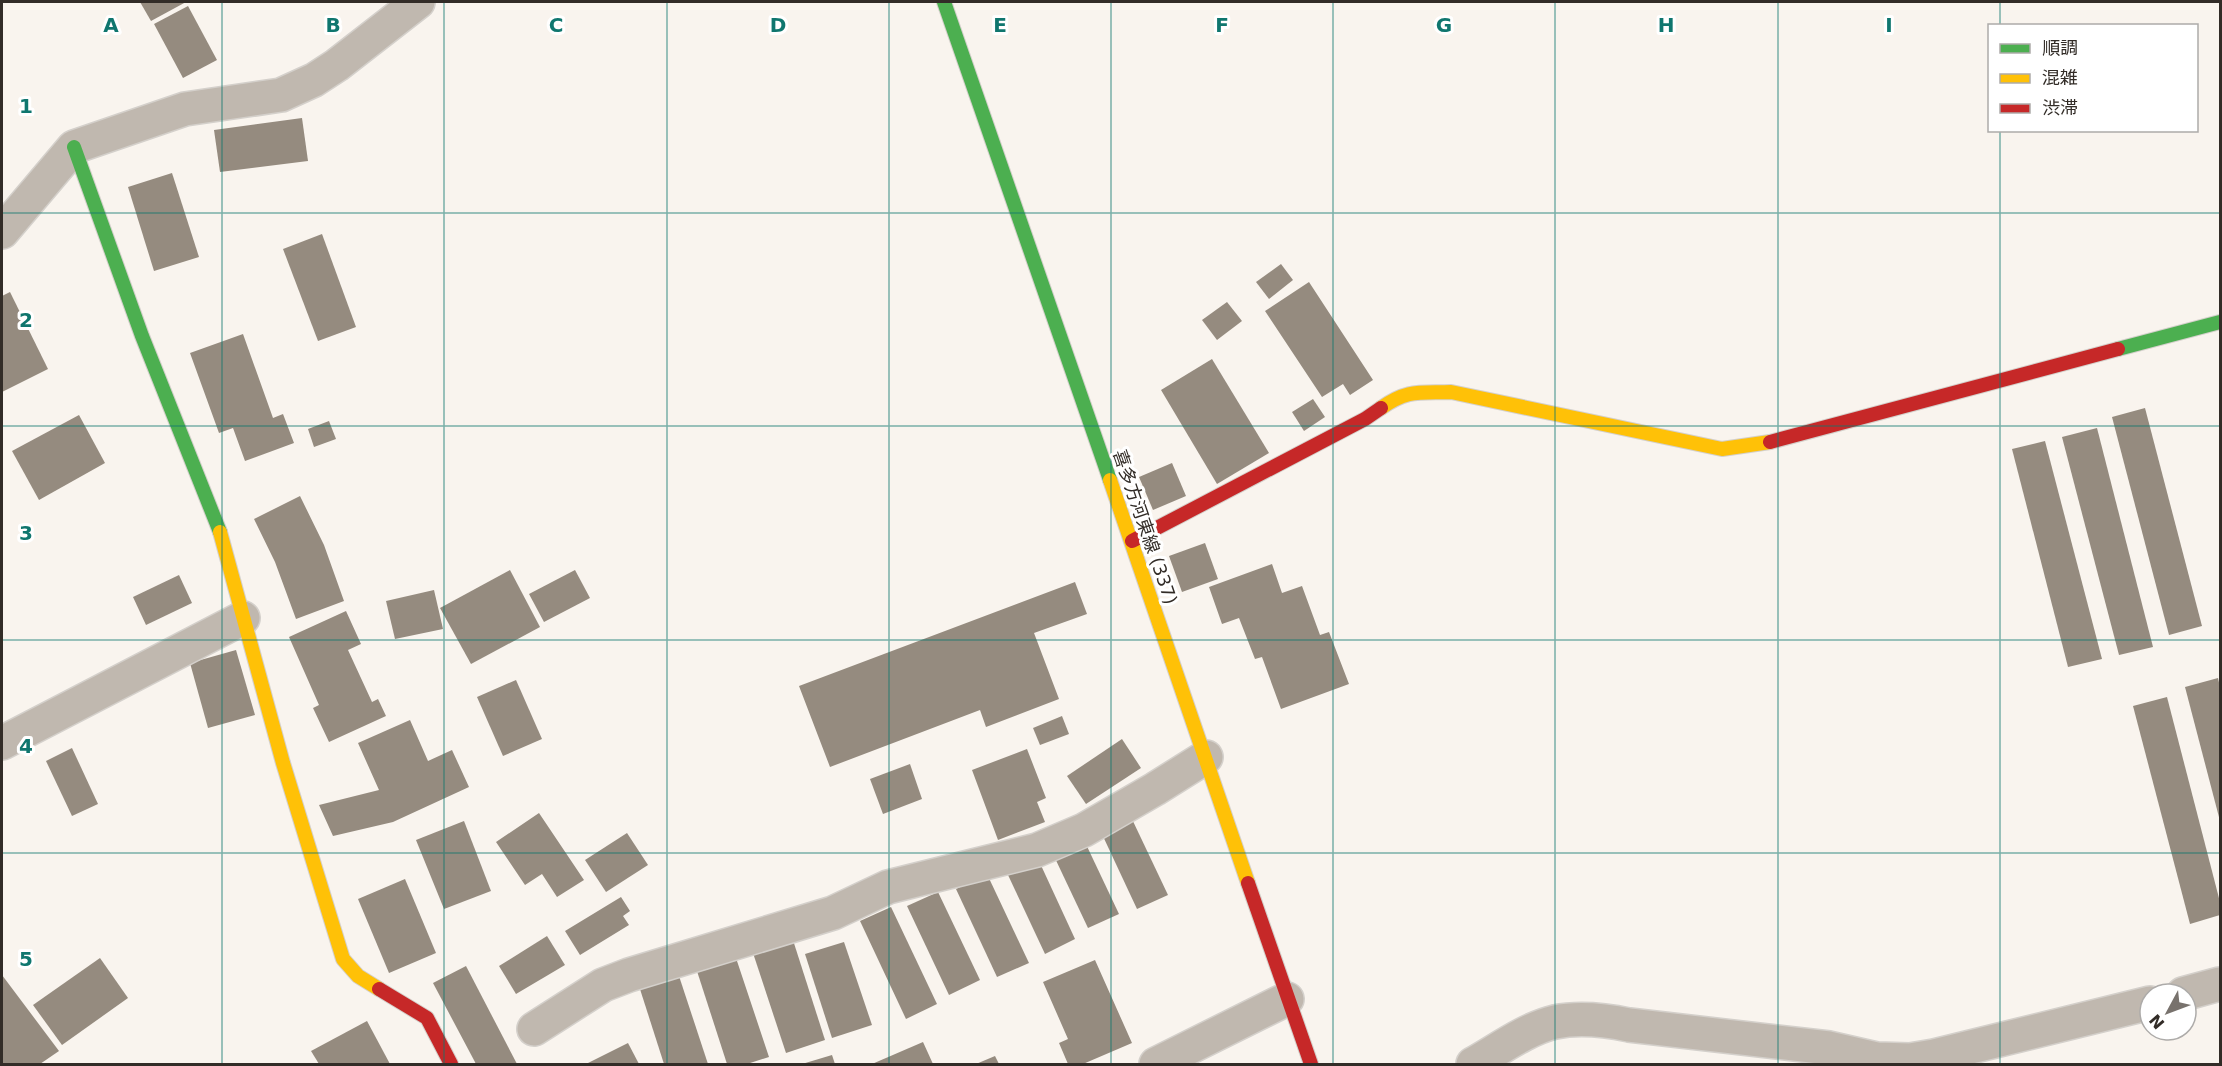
<svg xmlns="http://www.w3.org/2000/svg" width="2222" height="1066" font-family="'DejaVu Sans','Noto Sans JP',sans-serif">
	<style>
		.building { fill: #958b7f }
		.lines { fill: none; stroke-linecap: round; stroke-linejoin: round }
		.street-casing { stroke: #d4d0cb; stroke-width: 36 }
		.fast-casing { stroke: #d4d0cb; stroke-width: 16 }
		.slow-casing { stroke: #d4d0cb; stroke-width: 16 }
		.jam-casing { stroke: #d4d0cb; stroke-width: 16 }
		.street { stroke: #c0b8af; stroke-width: 33 }
		.fast { stroke: #4caf50; stroke-width: 14 }
		.slow { stroke: #ffc107; stroke-width: 14 }
		.jam { stroke: #c62828; stroke-width: 14 }
		.grid { fill: none; stroke: #0f766e; stroke-width: 1.5; stroke-opacity: 0.55 }
		.labels { text-anchor: middle; stroke-width: 6; stroke-linejoin: round; paint-order: stroke }
		.street-label { font-size: 18px; fill: #322c27; stroke: #fff }
		.grid-label { font-size: 20px; text-anchor: middle; font-weight: bold; fill: #0f766e; stroke: #fff; stroke-width: 6; stroke-linejoin: round; paint-order: stroke }
	</style>
	<rect width="100%" height="100%" fill="#f9f4ee"/>
	<g class="building">
		<path d="M 140,2 L 186,2 L 151,21 Z"/>
		<path d="M 188,6 L 217,60 L 183,78 L 154,24 Z"/>
		<path d="M 302,118 L 308,161 L 220,172 L 214,130 Z"/>
		<path d="M 172,173 L 199,257 L 154,271 L 128,187 Z"/>
		<path d="M 322,234 L 356,327 L 318,341 L 283,249 Z"/>
		<path d="M 1281,264 L 1293,280 L 1269,299 L 1256,282 Z"/>
		<path d="M 1309,282 L 1373,380 L 1350,395 L 1343,384 L 1322,397 L 1265,311 Z"/>
		<path d="M 10,292 L 48,369 L 2,392 L 2,296 Z"/>
		<path d="M 1227,302 L 1242,321 L 1217,340 L 1202,320 Z"/>
		<path d="M 243,334 L 273,418 L 283,414 L 294,443 L 245,461 L 233,428 L 219,433 L 190,353 Z"/>
		<path d="M 1212,359 L 1269,453 L 1217,484 L 1161,390 Z"/>
		<path d="M 1313,399 L 1325,417 L 1304,431 L 1292,412 Z"/>
		<path d="M 2145,408 L 2202,626 L 2169,635 L 2112,417 Z"/>
		<path d="M 79,415 L 105,463 L 39,500 L 12,451 Z"/>
		<path d="M 329,421 L 336,439 L 314,447 L 308,429 Z"/>
		<path d="M 2097,428 L 2153,647 L 2119,655 L 2062,437 Z"/>
		<path d="M 2045,441 L 2102,659 L 2068,667 L 2012,449 Z"/>
		<path d="M 1172,463 L 1186,496 L 1153,510 L 1139,477 Z"/>
		<path d="M 300,496 L 324,545 L 344,601 L 296,619 L 275,562 L 254,519 Z"/>
		<path d="M 1205,543 L 1218,579 L 1182,592 L 1169,556 Z"/>
		<path d="M 1272,564 L 1282,593 L 1302,586 L 1320,635 L 1329,632 L 1349,684 L 1281,709 L 1262,657 L 1255,659 L 1239,618 L 1222,624 L 1209,587 Z"/>
		<path d="M 510,570 L 540,627 L 471,664 L 440,608 Z"/>
		<path d="M 575,570 L 590,598 L 544,622 L 529,594 Z"/>
		<path d="M 179,575 L 192,603 L 146,625 L 133,597 Z"/>
		<path d="M 1075,582 L 1087,614 L 1034,633 L 1059,699 L 986,727 L 980,710 L 830,767 L 799,686 Z"/>
		<path d="M 434,590 L 443,629 L 395,639 L 386,601 Z"/>
		<path d="M 346,611 L 361,644 L 348,650 L 372,702 L 378,699 L 386,716 L 329,742 L 313,708 L 319,705 L 289,637 Z"/>
		<path d="M 236,650 L 255,715 L 208,728 L 190,663 Z"/>
		<path d="M 2218,678 L 2220,687 L 2220,821 L 2185,687 Z"/>
		<path d="M 516,680 L 542,739 L 503,756 L 477,697 Z"/>
		<path d="M 2167,697 L 2220,902 L 2220,915 L 2190,924 L 2133,706 Z"/>
		<path d="M 1062,716 L 1069,734 L 1040,745 L 1033,728 Z"/>
		<path d="M 410,720 L 428,761 L 452,750 L 469,787 L 393,822 L 333,836 L 319,805 L 379,790 L 358,743 Z"/>
		<path d="M 1122,739 L 1141,768 L 1086,804 L 1067,776 Z"/>
		<path d="M 72,748 L 98,804 L 72,816 L 46,761 Z"/>
		<path d="M 1027,749 L 1046,798 L 1037,802 L 1045,822 L 998,840 L 972,770 Z"/>
		<path d="M 910,764 L 922,799 L 883,814 L 870,779 Z"/>
		<path d="M 539,813 L 584,880 L 557,897 L 542,874 L 525,885 L 496,842 Z"/>
		<path d="M 1131,817 L 1168,895 L 1137,909 L 1101,832 Z"/>
		<path d="M 464,821 L 491,891 L 444,909 L 416,840 Z"/>
		<path d="M 627,833 L 648,865 L 606,892 L 585,860 Z"/>
		<path d="M 1084,840 L 1119,914 L 1088,928 L 1053,854 Z"/>
		<path d="M 1039,861 L 1075,939 L 1045,954 L 1008,875 Z"/>
		<path d="M 987,874 L 1029,963 L 997,977 L 956,889 Z"/>
		<path d="M 405,879 L 436,953 L 389,973 L 358,899 Z"/>
		<path d="M 938,892 L 980,980 L 949,995 L 907,906 Z"/>
		<path d="M 621,897 L 630,911 L 623,916 L 629,925 L 580,955 L 565,931 Z"/>
		<path d="M 891,907 L 937,1004 L 906,1019 L 860,921 Z"/>
		<path d="M 547,936 L 565,965 L 516,994 L 499,966 Z"/>
		<path d="M 792,937 L 825,1040 L 786,1053 L 752,950 Z"/>
		<path d="M 844,942 L 872,1025 L 832,1038 L 805,954 Z"/>
		<path d="M 735,955 L 769,1057 L 747,1064 L 727,1064 L 696,968 Z"/>
		<path d="M 100,958 L 128,998 L 62,1045 L 33,1005 Z"/>
		<path d="M 1095,960 L 1132,1043 L 1083,1064 L 1068,1064 L 1059,1043 L 1068,1039 L 1043,982 Z"/>
		<path d="M 466,966 L 517,1064 L 476,1064 L 433,983 Z"/>
		<path d="M 678,973 L 708,1064 L 664,1064 L 639,986 Z"/>
		<path d="M 2,975 L 59,1051 L 40,1064 L 2,1064 Z"/>
		<path d="M 367,1021 L 390,1064 L 319,1064 L 311,1051 Z"/>
		<path d="M 923,1042 L 933,1064 L 872,1064 Z"/>
		<path d="M 628,1043 L 639,1064 L 586,1064 Z"/>
		<path d="M 832,1055 L 835,1064 L 802,1064 Z"/>
		<path d="M 995,1056 L 999,1064 L 976,1064 Z"/>
	</g>
	<g class="lines">
		<defs>
			<g id="street">
				<path d="M 2,232 L 74,147 L 185,109 L 281,95 L 314,80 L 337,65 L 418,2"/>
				<path d="M 2,743 L 243,618"/>
				<path d="M 2183,994 L 2220,984"/>
				<path d="M 534,1029 L 603,985 L 629,975 L 833,913 L 888,887 L 1037,850 L 1084,830 L 1155,789 L 1206,757"/>
				<path d="M 1156,1064 L 1287,999"/>
				<path d="M 1473,1064 C 1498,1050 1526,1029 1555,1022 C 1580,1017 1605,1020 1629,1025 L 1829,1048 L 1877,1059 L 1910,1060 L 1934,1056 L 2150,1003"/>
			</g>
			<g id="fast">
				<path d="M 944,2 L 1110,480"/>
				<path d="M 74,147 L 142,336 L 220,532"/>
				<path d="M 2118,349 L 2220,322"/>
			</g>
			<g id="slow">
				<path d="M 1381,408 C 1408,389 1419,393 1451,392 L 1722,449 L 1770,442"/>
				<path d="M 1110,480 L 1248,883"/>
				<path d="M 220,532 L 283,763 L 343,959 L 358,976 L 379,989"/>
			</g>
			<g id="jam">
				<path d="M 1770,442 L 2118,349"/>
				<path d="M 1132,541 L 1365,419 L 1381,408"/>
				<path d="M 1248,883 L 1311,1064"/>
				<path d="M 379,989 L 427,1018 L 451,1064"/>
			</g>
		</defs>
		<use href="#street" class="street-casing"/>
		<use href="#fast" class="fast-casing"/>
		<use href="#slow" class="slow-casing"/>
		<use href="#jam" class="jam-casing"/>
		<use href="#street" class="street"/>
		<use href="#fast" class="fast"/>
		<use href="#slow" class="slow"/>
		<use href="#jam" class="jam"/>
	</g>
	<path class="grid" d="M 222,2 L 222,1064M 444,2 L 444,1064M 667,2 L 667,1064M 889,2 L 889,1064M 1111,2 L 1111,1064M 1333,2 L 1333,1064M 1555,2 L 1555,1064M 1778,2 L 1778,1064M 2000,2 L 2000,26M 2000,130 L 2000,1064M 2,213 L 2220,213M 2,426 L 2220,426M 2,640 L 2220,640M 2,853 L 2220,853"/>
	<g class="labels">
		<g class="street-label">
			<text transform="translate(1145 527) rotate(71)" y="6">喜多方河東線 (337)</text>
		</g>
	</g>
	<g class="grid-label">
		<text x="111" y="32">A</text>
		<text x="333" y="32">B</text>
		<text x="556" y="32">C</text>
		<text x="778" y="32">D</text>
		<text x="1000" y="32">E</text>
		<text x="1222" y="32">F</text>
		<text x="1444" y="32">G</text>
		<text x="1666" y="32">H</text>
		<text x="1889" y="32">I</text>
		<text x="26" y="113">1</text>
		<text x="26" y="327">2</text>
		<text x="26" y="540">3</text>
		<text x="26" y="753">4</text>
		<text x="26" y="966">5</text>
	</g>
	<rect width="2222" height="1066" fill="none" stroke="#322c27" stroke-width="6"/>
	<rect x="1988" y="24" width="210" height="108" fill="#ffffff" stroke="#adaba9" stroke-width="1.5"/>
	<rect x="2000" y="44" width="30" height="9" fill="#4caf50" stroke="#adaba9" stroke-width="1.5"/>
	<text x="2042" y="54" font-size="18" fill="#322c27">順調</text>
	<rect x="2000" y="74" width="30" height="9" fill="#ffc107" stroke="#adaba9" stroke-width="1.5"/>
	<text x="2042" y="84" font-size="18" fill="#322c27">混雑</text>
	<rect x="2000" y="104" width="30" height="9" fill="#c62828" stroke="#adaba9" stroke-width="1.5"/>
	<text x="2042" y="114" font-size="18" fill="#322c27">渋滞</text>
	<g transform="translate(2168 1012) rotate(229)"><circle r="28" fill="#ffffff" stroke="#adaba9" stroke-width="1.5"/>
	<path d="M0-4.5L10 22L0 15L-10 22Z" fill="#78726d"/>
	<text y="-9" font-size="16" font-weight="bold" text-anchor="middle" fill="#322c27">N</text>
	</g>
</svg>
